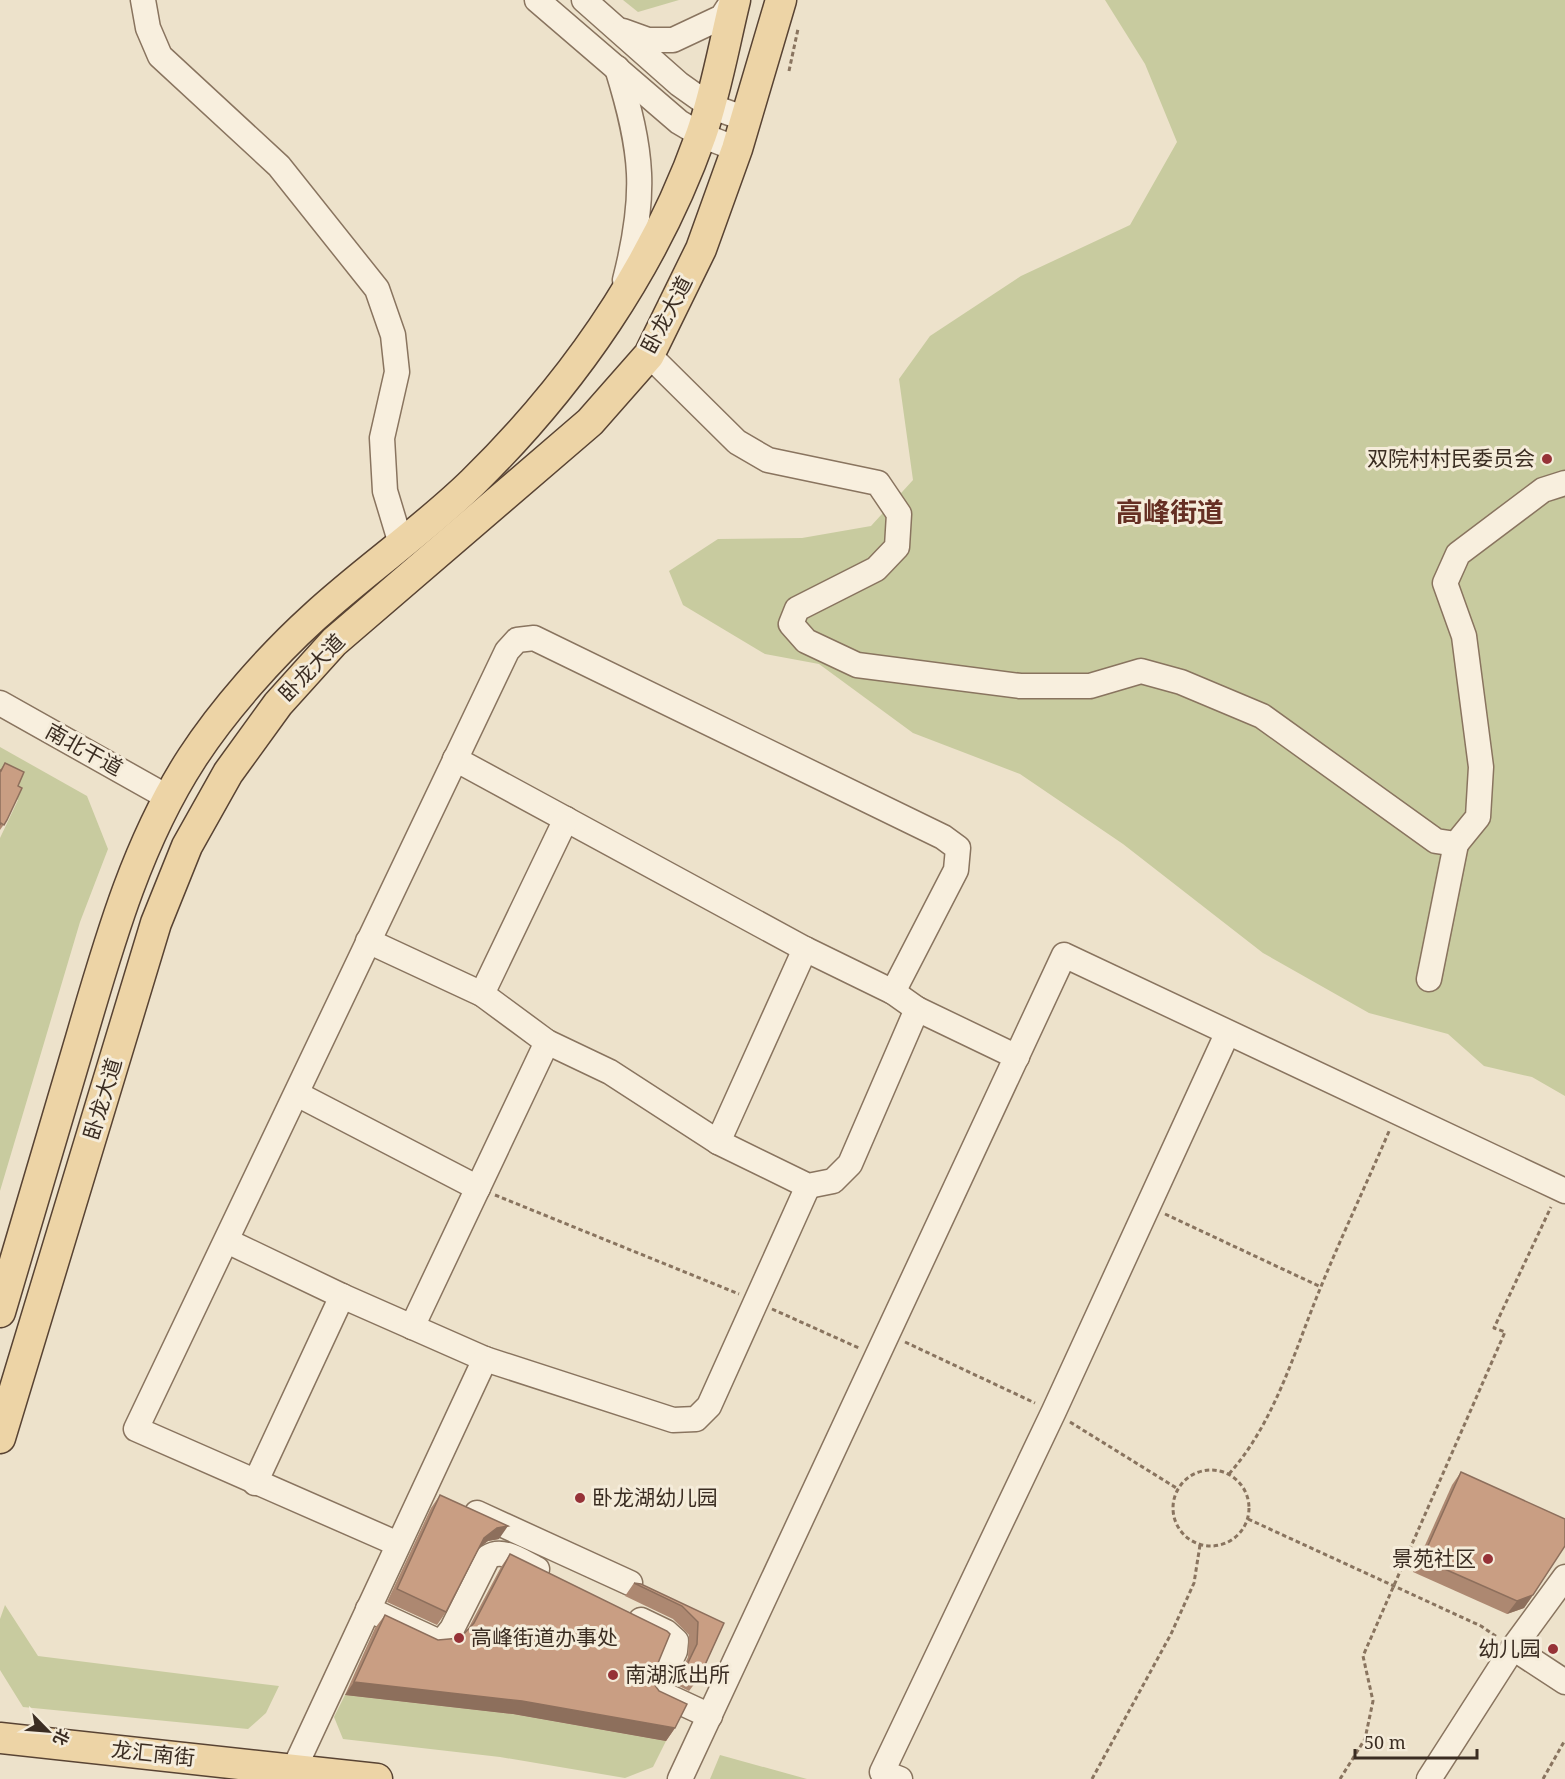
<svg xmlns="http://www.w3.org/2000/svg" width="1565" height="1779" font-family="'Noto Serif','Noto Sans SC',serif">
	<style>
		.green { fill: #c8cb9f }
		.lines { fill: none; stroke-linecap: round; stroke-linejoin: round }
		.minor-casing { stroke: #89745f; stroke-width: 27 }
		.major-casing { stroke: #584333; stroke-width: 33 }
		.path { stroke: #89745f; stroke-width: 3; stroke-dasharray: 4.5 3; stroke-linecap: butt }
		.minor { stroke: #f8efde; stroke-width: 24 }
		.major { stroke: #edd4a6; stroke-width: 30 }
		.wall { fill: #ad8871 }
		.shaded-wall { fill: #8d6f5c }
		.building { fill: #c99e83; stroke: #8d6f5c; stroke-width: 1.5 }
		.poi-dot { fill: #963237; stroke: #f5ecda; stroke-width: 2 }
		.labels { text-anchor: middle; stroke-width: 6; stroke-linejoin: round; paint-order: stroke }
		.street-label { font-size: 21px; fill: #3b2d22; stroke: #f5ecda }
		.poi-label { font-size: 21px; fill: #3b2d22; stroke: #f5ecda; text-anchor: end }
		.district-label { font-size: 27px; font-weight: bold; fill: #652f23; stroke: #f5ecda }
	</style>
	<rect width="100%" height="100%" fill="#ede2cb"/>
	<g class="green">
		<path d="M 623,0 L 679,0 L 638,12 Z"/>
		<path d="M 1105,0 L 1565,0 L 1565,1096 L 1532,1077 L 1484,1066 L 1448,1034 L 1369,1013 L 1263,953 L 1123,844 L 1020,774 L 913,733 L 819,664 L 765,654 L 683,605 L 669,571 L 718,539 L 802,538 L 871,526 L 913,480 L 899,379 L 930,336 L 1021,276 L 1130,225 L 1177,142 L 1145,64 Z"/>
		<path d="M 0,747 L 87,796 L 108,849 L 80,922 L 0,1191 L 0,838 L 18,800 L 14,798 L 20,783 L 0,774 Z"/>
		<path d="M 5,1605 L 38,1656 L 279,1686 L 266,1713 L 248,1729 L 23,1707 L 0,1670 L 0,1619 Z"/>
		<path d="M 345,1695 L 513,1714 L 666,1741 L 653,1767 L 625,1778 L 500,1757 L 343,1739 L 334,1717 Z"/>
		<path d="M 720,1755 L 807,1779 L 710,1779 Z"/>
	</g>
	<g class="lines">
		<defs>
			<g id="minor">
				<path d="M 143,0 L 148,28 L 160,56 L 279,166 L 377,289 L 393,335 L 397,372 L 382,438 L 385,491 L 401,544"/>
				<path d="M 537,0 L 679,122 L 701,135 L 737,149"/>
				<path d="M 584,0 L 679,84 L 710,106 L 746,119"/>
				<path d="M 623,31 L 648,40 L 673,40 L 722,17 L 733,0"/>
				<path d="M 617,68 C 643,152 647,194 625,280"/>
				<path d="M 649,355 L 737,442 L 768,460 L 878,483 L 899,514 L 897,547 L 876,569 L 797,609 L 791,624 L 806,641 L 857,665 L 1020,686 L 1090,686 L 1141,671 L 1181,682 L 1262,716 L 1436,841 L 1456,844 L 1478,817 L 1481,767 L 1464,636 L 1445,583 L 1458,554 L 1543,490 L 1565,483"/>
				<path d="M 0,703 L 169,798"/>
				<path d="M 455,759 L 805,949 L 893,992 L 917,1009 L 1017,1057"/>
				<path d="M 368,941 L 482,994 L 547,1042 L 610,1072 L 718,1142 L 808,1186 L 833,1181 L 850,1164 L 917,1009"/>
				<path d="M 1429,979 L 1456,844"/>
				<path d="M 482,994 L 566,819"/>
				<path d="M 297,1094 L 478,1188"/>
				<path d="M 718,1142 L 805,949"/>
				<path d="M 227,1241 L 342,1296 L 485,1359 L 673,1420 L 696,1419 L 709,1406 L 808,1186"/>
				<path d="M 412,1327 L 547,1042"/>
				<path d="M 255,1483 L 342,1296"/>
				<path d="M 477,1513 L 630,1583"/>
				<path d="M 398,1544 L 136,1429 L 507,651 L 517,640 L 534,638 L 943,837 L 958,848 L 956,870 L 893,992"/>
				<path d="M 368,1609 L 435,1640 L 444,1639 L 452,1629 L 488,1557 C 503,1547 522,1562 537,1569"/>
				<path d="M 641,1620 L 666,1632 L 676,1641 L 675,1651 L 656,1691 L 710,1716"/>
				<path d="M 1513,1648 L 1565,1682"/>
				<path d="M 294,1769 L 485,1359"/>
				<path d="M 680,1779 L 1064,955 L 1565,1191"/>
				<path d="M 900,1779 L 882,1772 L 1054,1411 L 1227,1034"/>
				<path d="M 1429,1779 L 1513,1648 L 1565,1577"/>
			</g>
			<g id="major">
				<path d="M 0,1312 C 26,1223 52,1134 79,1045 C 108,946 136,844 192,758 C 223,710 272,655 314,617 C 365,570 424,530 473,482 C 573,384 654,267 701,135 C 716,92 724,45 735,0"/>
				<path d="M 0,1438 L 156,923 L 187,846 L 228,773 L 278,704 L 334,642 L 590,422 L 649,355 L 701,249 L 737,149 L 781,0"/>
				<path d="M 0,1738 L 377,1779"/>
			</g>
		</defs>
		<use href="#minor" class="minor-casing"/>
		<use href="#major" class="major-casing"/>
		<g class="path">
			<path d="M 789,71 L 798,29"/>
			<path d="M 495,1195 L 739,1294"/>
			<path d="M 1165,1214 L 1321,1287"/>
			<path d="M 772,1309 L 859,1348"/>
			<path d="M 905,1342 L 1035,1403"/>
			<path d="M 1070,1422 L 1178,1489"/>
			<circle cx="1211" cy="1508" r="38"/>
			<path d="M 1229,1474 C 1275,1422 1294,1352 1320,1289 C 1342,1235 1367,1183 1390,1129"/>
			<path d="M 1248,1519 L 1481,1626 L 1497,1637"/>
			<path d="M 1092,1779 L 1171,1634 L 1194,1583 L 1200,1545"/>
			<path d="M 1340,1779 L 1365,1739 L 1373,1701 L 1363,1656 L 1505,1332 L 1494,1328 L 1551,1207"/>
			<path d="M 1543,1779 L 1565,1740"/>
		</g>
		<use href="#minor" class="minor"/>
		<use href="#major" class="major"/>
	</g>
	<g class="wall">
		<path d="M 5,763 L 18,786 L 7,820 L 0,830 L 0,770 Z"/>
		<path d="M 1461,1472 L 1533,1595 L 1524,1608 L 1507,1614 L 1413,1572 L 1452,1485 Z"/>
		<path d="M 440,1495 L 499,1539 L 488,1541 L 479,1547 L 446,1612 L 437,1625 L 387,1602 L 431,1508 Z"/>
		<path d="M 510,1554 L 651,1680 L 675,1728 L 666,1741 L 513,1714 L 345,1695 L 375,1628 L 385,1615 L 438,1640 L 460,1638 L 468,1629 L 501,1567 Z"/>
		<path d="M 634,1583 L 724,1623 L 699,1678 L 689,1691 L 675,1684 L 688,1657 L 689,1635 L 673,1619 L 625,1596 Z"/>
	</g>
	<g class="shaded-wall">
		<path d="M 508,1526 L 499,1539 L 488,1541 L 475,1551 L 484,1538 L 497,1528 Z"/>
		<path d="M 1533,1595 L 1524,1608 L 1507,1614 L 1517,1601 Z"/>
		<path d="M 354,1682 L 522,1701 L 675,1728 L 666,1741 L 513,1714 L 345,1695 Z"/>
	</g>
	<g class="building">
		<path d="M 5,763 L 24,772 L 18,786 L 22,788 L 7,820 L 4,825 L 1,823 L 0,825 L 0,770 L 1,771 Z"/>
		<path d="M 1461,1472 L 1565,1519 L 1565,1546 L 1533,1595 L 1517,1601 L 1422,1559 Z"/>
		<path d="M 440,1495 L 508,1526 L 497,1528 L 484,1538 L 446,1612 L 397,1589 Z"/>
		<path d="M 510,1554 L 667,1631 L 670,1634 L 651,1680 L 659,1691 L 687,1704 L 675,1728 L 522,1701 L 354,1682 L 385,1615 L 438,1640 L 460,1638 L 474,1623 Z"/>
		<path d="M 634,1583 L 641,1584 L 724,1623 L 699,1678 L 684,1671 L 697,1644 L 698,1622 L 682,1606 Z"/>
	</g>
	<g class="poi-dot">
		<circle cx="1547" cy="459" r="6"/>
		<circle cx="580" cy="1498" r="6"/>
		<circle cx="1488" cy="1559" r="6"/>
		<circle cx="459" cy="1638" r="6"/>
		<circle cx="1553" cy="1649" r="6"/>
		<circle cx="613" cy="1675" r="6"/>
	</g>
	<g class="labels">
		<g class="street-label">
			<text transform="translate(667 315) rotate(-62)" y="7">卧龙大道</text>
			<text transform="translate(312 668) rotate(-46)" y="7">卧龙大道</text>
			<text transform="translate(84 750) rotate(29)" y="7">南北干道</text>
			<text transform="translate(103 1099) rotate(-73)" y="7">卧龙大道</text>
			<text transform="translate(153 1754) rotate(6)" y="7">龙汇南街</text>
		</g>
		<g class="poi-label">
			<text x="1535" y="466">双院村村民委员会</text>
			<text x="592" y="1505" text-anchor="start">卧龙湖幼儿园</text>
			<text x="1476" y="1566">景苑社区</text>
			<text x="471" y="1645" text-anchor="start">高峰街道办事处</text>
			<text x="1541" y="1656">幼儿园</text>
			<text x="625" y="1682" text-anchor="start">南湖派出所</text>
		</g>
		<g class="district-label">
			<text x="1170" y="522">高峰街道</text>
		</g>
	</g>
	<g transform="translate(48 1731) rotate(115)" stroke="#f5ecda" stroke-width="4.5" paint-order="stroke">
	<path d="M0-4.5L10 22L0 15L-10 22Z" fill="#3b2d22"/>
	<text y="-9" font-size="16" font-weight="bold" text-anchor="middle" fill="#3b2d22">北</text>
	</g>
	<path d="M1355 1749v9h122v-9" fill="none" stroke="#3b2d22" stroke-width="3"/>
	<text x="1364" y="1749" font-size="18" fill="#3b2d22" stroke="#f5ecda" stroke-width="4.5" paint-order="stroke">50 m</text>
</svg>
